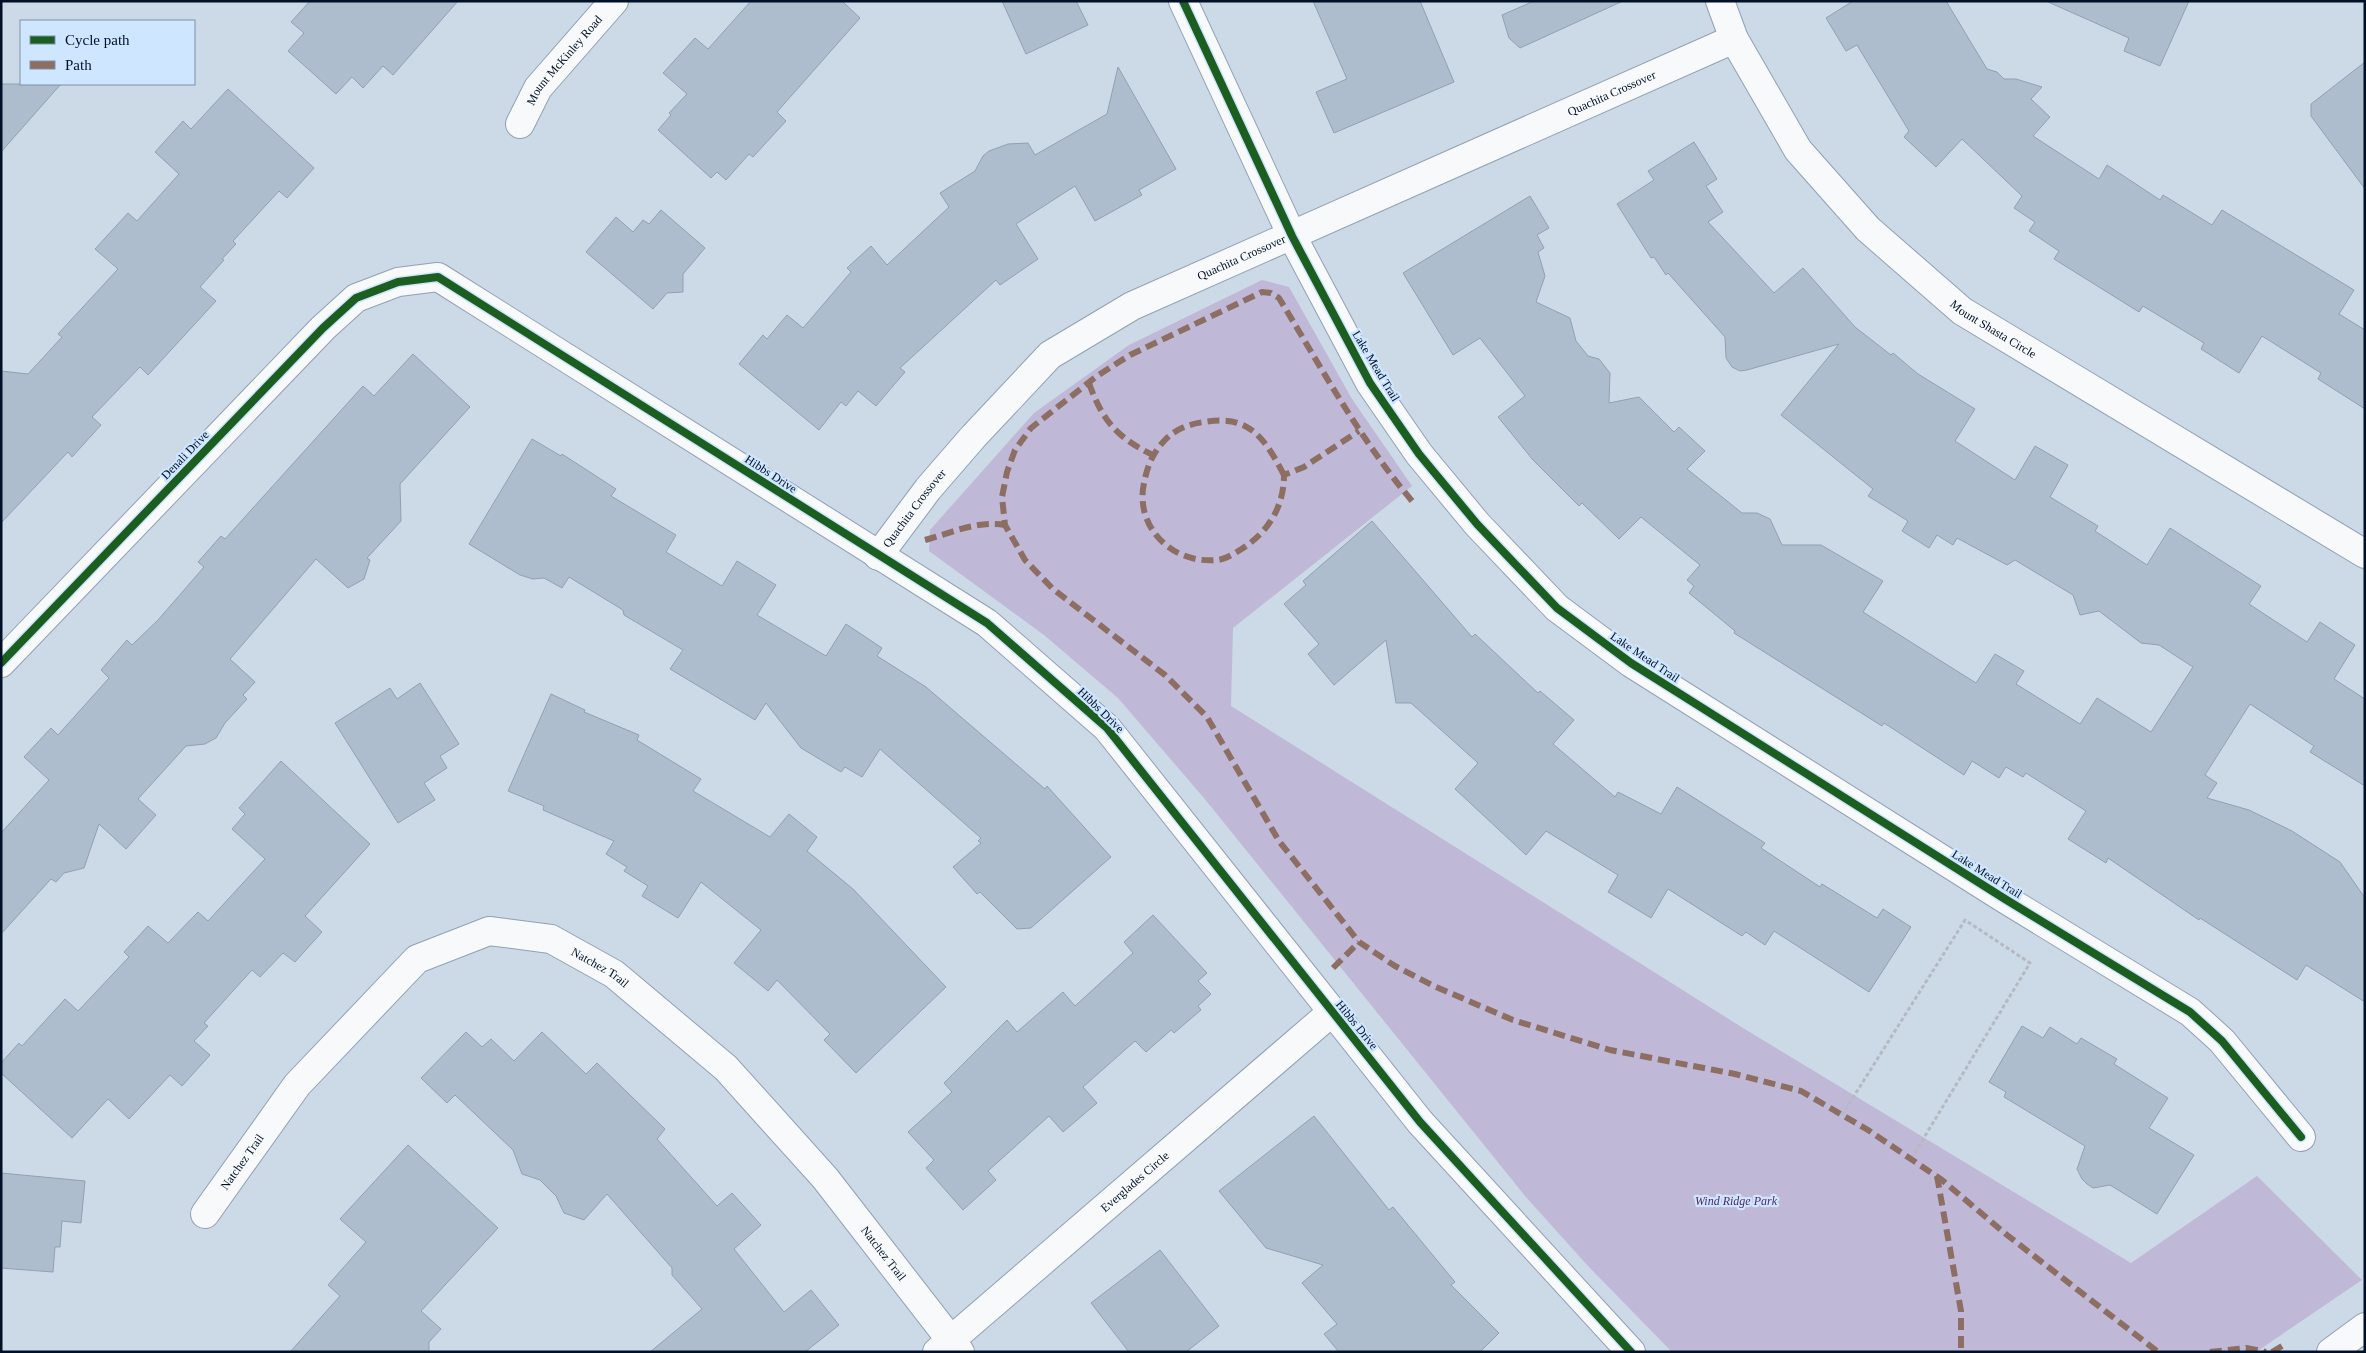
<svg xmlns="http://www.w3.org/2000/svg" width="2366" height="1353" font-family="'Times New Roman',serif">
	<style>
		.green { fill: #bfb8d7 }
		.building { fill: #aebdcd; stroke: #91a1b2 }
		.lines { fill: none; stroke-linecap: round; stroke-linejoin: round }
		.street-casing { stroke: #91a1b2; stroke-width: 30 }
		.secondary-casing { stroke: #91a1b2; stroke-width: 30 }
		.path { stroke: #b5bac2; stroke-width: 3; stroke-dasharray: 4 2.5; stroke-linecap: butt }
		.street { stroke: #f7f9fb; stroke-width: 28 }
		.secondary { stroke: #f7f9fb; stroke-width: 28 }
		.quiet { stroke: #8d6e63; stroke-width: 6; stroke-dasharray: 12 6; stroke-linecap: butt }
		.cycleway-casing { stroke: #cee6ff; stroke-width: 11 }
		.cycleway { stroke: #1b5e20; stroke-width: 8 }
		.labels { text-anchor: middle; stroke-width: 4.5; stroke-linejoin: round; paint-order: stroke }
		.street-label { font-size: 12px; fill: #001127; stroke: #cee6ff }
		.park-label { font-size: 12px; font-style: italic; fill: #51296c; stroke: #cee6ff }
	</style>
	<rect width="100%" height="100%" fill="#ccd9e7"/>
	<path class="green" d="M 1262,280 L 1289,287 L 1352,399 L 1412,486 L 1233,628 L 1231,706 L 1743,1028 L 2131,1263 L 2257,1176 L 2362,1280 L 2256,1352 L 1672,1352 L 1588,1266 L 1526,1197 L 1204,798 L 1118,698 L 1044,635 L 929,551 L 930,530 L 1034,413 L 1129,345 Z"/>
	<g class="building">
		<path d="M 310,1 L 458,1 L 393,75 L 383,66 L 363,88 L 352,77 L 336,94 L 288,51 L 304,33 L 291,22 Z"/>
		<path d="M 751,1 L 842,1 L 860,18 L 777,112 L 786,121 L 753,157 L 749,154 L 726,180 L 717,172 L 711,178 L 658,130 L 671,115 L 669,113 L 687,94 L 663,73 L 695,38 L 708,49 Z"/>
		<path d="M 1002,1 L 1076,1 L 1088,25 L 1026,54 Z"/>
		<path d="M 1313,1 L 1420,1 L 1454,82 L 1334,133 L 1316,92 L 1347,79 Z"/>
		<path d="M 1534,1 L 1623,1 L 1520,48 L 1509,38 L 1502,15 Z"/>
		<path d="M 1853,1 L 1946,1 L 1987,69 L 1997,72 L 2004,79 L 2016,79 L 2042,87 L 2031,99 L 2050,117 L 2033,136 L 2099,179 L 2107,165 L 2160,200 L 2163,195 L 2212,225 L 2222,210 L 2354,290 L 2339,314 L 2365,330 L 2365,409 L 2318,379 L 2321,373 L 2262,336 L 2239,373 L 2201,349 L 2204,343 L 2143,306 L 2139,312 L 2054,259 L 2059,251 L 2029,231 L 2035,222 L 2014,208 L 2022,196 L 1962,139 L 1936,167 L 1904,137 L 1909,131 L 1857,45 L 1846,51 L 1826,18 Z"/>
		<path d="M 2046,1 L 2189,1 L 2160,66 L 2124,51 L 2129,38 Z"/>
		<path d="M 2365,62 L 2365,189 L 2311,116 L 2311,104 Z"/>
		<path d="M 1118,67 L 1176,169 L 1139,190 L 1142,195 L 1095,221 L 1075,186 L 1016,224 L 1038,259 L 1000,285 L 996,280 L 900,368 L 905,372 L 876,406 L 858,391 L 846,406 L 841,402 L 819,430 L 739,364 L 763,335 L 767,339 L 787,315 L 803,328 L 851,272 L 847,268 L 871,246 L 887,265 L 949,207 L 940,193 L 975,171 L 983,156 L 989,151 L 1008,144 L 1028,143 L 1035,155 L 1107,114 Z"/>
		<path d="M 1,84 L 61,84 L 1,152 Z"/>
		<path d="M 228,89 L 314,168 L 287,198 L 279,191 L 233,241 L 236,244 L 222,259 L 224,260 L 200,287 L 216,301 L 148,375 L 140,367 L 92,417 L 101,425 L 72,457 L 68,452 L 1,523 L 1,371 L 28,374 L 62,337 L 58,334 L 118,269 L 95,249 L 128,213 L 137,221 L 179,174 L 155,152 L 183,121 L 191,129 Z"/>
		<path d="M 1694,142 L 1717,179 L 1706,186 L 1723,212 L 1708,222 L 1774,293 L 1803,268 L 1855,327 L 1891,355 L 1893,353 L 1918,374 L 1975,409 L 1955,441 L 2015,480 L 2035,446 L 2068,465 L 2050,497 L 2098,526 L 2095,531 L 2147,565 L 2170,528 L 2261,586 L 2249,604 L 2307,642 L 2320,622 L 2355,645 L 2334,679 L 2365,699 L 2365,786 L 2310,752 L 2314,746 L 2250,704 L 2205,775 L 2217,783 L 2207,798 L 2249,810 L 2292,831 L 2340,862 L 2365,898 L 2365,1002 L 2306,965 L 2297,980 L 2200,918 L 2199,920 L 2108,858 L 2106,863 L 2068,839 L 2086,811 L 2026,773 L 2023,777 L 2006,767 L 1999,778 L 1972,761 L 1964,775 L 1884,723 L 1882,726 L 1734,633 L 1735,631 L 1689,593 L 1694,586 L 1687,580 L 1700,565 L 1641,517 L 1619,539 L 1582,503 L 1579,506 L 1533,460 L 1498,417 L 1525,396 L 1480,338 L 1453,355 L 1403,273 L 1530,196 L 1549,228 L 1537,235 L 1544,248 L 1538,252 L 1545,276 L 1536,302 L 1570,318 L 1576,341 L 1588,356 L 1599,359 L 1610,373 L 1609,403 L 1639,397 L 1674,432 L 1679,427 L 1705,451 L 1687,469 L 1742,513 L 1757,513 L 1770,519 L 1782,545 L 1821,545 L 1883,581 L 1863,612 L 1976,683 L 1995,654 L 2024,671 L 2016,684 L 2080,724 L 2097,698 L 2151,732 L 2193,667 L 2159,645 L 2141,643 L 2099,611 L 2080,615 L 2073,595 L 2015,560 L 2007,565 L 1957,538 L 1953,545 L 1937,535 L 1929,548 L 1902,531 L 1908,521 L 1868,496 L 1873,489 L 1781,415 L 1839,344 L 1747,370 L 1740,371 L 1732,367 L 1726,358 L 1725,337 L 1668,273 L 1666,275 L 1654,257 L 1651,258 L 1617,204 L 1654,180 L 1648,171 Z"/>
		<path d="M 661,210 L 705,248 L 683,274 L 683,292 L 667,293 L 653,309 L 586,252 L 616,217 L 633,232 L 643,220 L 649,224 Z"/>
		<path d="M 413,354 L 470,407 L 400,484 L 401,521 L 367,558 L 370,560 L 364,579 L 348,588 L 316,559 L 230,659 L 255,682 L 243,695 L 247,699 L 225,723 L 216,738 L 205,744 L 186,746 L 138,799 L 156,815 L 126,849 L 99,824 L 84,868 L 64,873 L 56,882 L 51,879 L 1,934 L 1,833 L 49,780 L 24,757 L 51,728 L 58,735 L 109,678 L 101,670 L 127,640 L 132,645 L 158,620 L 204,567 L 198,562 L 221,536 L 225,539 L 363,386 L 374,396 Z"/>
		<path d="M 532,439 L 561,456 L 562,454 L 616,489 L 611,496 L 676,535 L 666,552 L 722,586 L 737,561 L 776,585 L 757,615 L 826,656 L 846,624 L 882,648 L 877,656 L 926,687 L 1045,789 L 1047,786 L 1111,857 L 1031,928 L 1017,929 L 980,892 L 977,894 L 953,867 L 981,843 L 978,841 L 981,838 L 880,749 L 862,777 L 845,767 L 841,772 L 801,748 L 766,703 L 755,720 L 670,669 L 683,650 L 624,615 L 623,610 L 569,577 L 562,588 L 544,578 L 533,579 L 520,575 L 469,544 Z"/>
		<path d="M 1372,521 L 1472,637 L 1475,634 L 1538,693 L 1540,691 L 1574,720 L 1553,744 L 1615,797 L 1618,792 L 1661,814 L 1677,787 L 1765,843 L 1761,848 L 1820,887 L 1822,884 L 1877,918 L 1883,909 L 1911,927 L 1869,992 L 1774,931 L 1765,945 L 1746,932 L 1742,936 L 1668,889 L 1651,918 L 1608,892 L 1618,875 L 1546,831 L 1526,855 L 1455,789 L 1478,763 L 1411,703 L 1396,703 L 1386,640 L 1334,685 L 1308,654 L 1319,644 L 1284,604 L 1306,585 L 1303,581 Z"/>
		<path d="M 420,683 L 459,744 L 440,756 L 447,768 L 424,783 L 435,800 L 398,823 L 335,723 L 390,688 L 397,699 Z"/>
		<path d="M 551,694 L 585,710 L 584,712 L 639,735 L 637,740 L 701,779 L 693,791 L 770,837 L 789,814 L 817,837 L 807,851 L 853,889 L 946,987 L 856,1073 L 824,1040 L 830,1034 L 777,980 L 768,991 L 734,963 L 761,930 L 701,882 L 678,918 L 642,896 L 648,886 L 624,871 L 627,867 L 606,854 L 614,841 L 543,810 L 544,806 L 508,791 Z"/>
		<path d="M 281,761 L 370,844 L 305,916 L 322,932 L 295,962 L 283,953 L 260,977 L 252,970 L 204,1023 L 208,1026 L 194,1041 L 210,1055 L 182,1086 L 170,1075 L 129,1119 L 108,1099 L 72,1138 L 1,1073 L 1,1063 L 19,1043 L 22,1046 L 65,999 L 78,1011 L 129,957 L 124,952 L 148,926 L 168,943 L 198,912 L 208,921 L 265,859 L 232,829 L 245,814 L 239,808 Z"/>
		<path d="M 1153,915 L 1207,973 L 1198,981 L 1211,994 L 1198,1006 L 1201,1010 L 1174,1033 L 1171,1030 L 1146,1052 L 1135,1041 L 1083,1087 L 1097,1103 L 1063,1132 L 1049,1116 L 988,1171 L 996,1180 L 963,1210 L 926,1168 L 934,1160 L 908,1132 L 952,1092 L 944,1083 L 1007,1020 L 1017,1032 L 1063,992 L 1075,1006 L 1133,953 L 1124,942 Z"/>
		<path d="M 2022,1026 L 2043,1038 L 2050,1027 L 2077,1044 L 2081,1038 L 2117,1059 L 2114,1064 L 2168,1098 L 2149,1128 L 2194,1155 L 2157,1214 L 2110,1185 L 2093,1188 L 2087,1184 L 2082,1179 L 2077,1169 L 2085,1146 L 2004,1097 L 2006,1092 L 1989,1082 Z"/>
		<path d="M 466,1032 L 482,1047 L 491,1039 L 514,1061 L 542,1032 L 586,1074 L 597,1063 L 665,1129 L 657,1139 L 717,1206 L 732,1193 L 761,1225 L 734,1249 L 784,1312 L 811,1290 L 839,1325 L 805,1352 L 650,1352 L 702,1309 L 672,1275 L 672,1268 L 607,1194 L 584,1220 L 564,1213 L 556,1196 L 540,1180 L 522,1174 L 513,1150 L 455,1095 L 447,1103 L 421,1078 Z"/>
		<path d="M 1314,1116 L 1389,1210 L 1393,1207 L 1455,1282 L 1451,1285 L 1499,1333 L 1480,1352 L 1339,1352 L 1324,1334 L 1337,1324 L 1302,1283 L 1323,1265 L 1266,1248 L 1219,1191 Z"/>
		<path d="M 408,1145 L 498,1228 L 421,1311 L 441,1329 L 429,1342 L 429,1352 L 290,1352 L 340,1296 L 328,1285 L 366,1242 L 340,1219 Z"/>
		<path d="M 1,1173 L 85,1181 L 81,1223 L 62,1221 L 60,1247 L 55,1247 L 53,1272 L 1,1268 Z"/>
		<path d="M 1160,1250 L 1219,1326 L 1186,1352 L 1129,1352 L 1091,1303 Z"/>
	</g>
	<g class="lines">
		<defs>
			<g id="street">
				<path d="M 1183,1 L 1292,236 L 1370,383 L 1419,454 L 1477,524 L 1557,608 L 1631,663 L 2005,899 L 2190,1012 L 2222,1041 L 2301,1137"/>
				<path id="s1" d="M 1720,1 L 1734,39 L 1798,150 L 1868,229 L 1962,311 L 2365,554"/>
				<path id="s2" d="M 520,124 L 538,88 L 614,1"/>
				<path id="s3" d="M 878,556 L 928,489 L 973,437 L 1050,355 L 1132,306 L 1734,39"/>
				<path d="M 1,663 L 323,328 L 356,298 L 398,282 L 438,277 L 987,623 L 1107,728 L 1420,1122 L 1631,1352"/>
				<path id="s4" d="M 205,1214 L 297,1085 L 417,959 L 489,931 L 551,939 L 614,974 L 726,1068 L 825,1178 L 960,1352"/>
				<path id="s5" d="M 937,1352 L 1332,1012"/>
			</g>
			<path id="secondary" d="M 2331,1352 L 2365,1327"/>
		</defs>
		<use href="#street" class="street-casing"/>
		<use href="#secondary" class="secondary-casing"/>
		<path class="path" d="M 1842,1115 L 1965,920 L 2030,963 L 1911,1159"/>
		<use href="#street" class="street"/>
		<use href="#secondary" class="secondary"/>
		<g class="quiet">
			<path d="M 1089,383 C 1102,420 1117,438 1153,455"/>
			<path d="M 1284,475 C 1265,439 1250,414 1204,422 C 1189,424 1175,429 1164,441 C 1151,455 1146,470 1143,489 C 1138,531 1175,564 1216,560 C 1224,560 1234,554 1240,550 C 1268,533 1284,507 1284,475 L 1304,467 L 1359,431"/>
			<path d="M 1412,501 C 1359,438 1321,367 1279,298 L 1271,293 L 1262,292 L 1130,355 L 1097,376 L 1031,428 L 1015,450 L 1007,472 L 1002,497 L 1005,525 L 1025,560 L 1053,589 L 1165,675 L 1207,717 L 1279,841 L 1359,942 L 1395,966 L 1434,986 L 1513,1020 L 1610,1050 L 1735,1074 L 1801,1091 L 1868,1130 L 1942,1180 L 2007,1235 L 2158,1352"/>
			<path d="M 925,540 C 951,533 978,520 1005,525"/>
			<path d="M 1333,968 L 1359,942"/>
			<path d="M 1937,1176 L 1961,1311 L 1961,1352"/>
			<path d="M 2210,1352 L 2246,1348 L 2266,1352"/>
			<path d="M 2272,1352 L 2282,1346"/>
		</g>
		<defs>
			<g id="cycleway">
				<path d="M 1183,1 L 1292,236 L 1370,383 L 1419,454 L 1477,524 L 1557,608 L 1631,663 L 2005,899 L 2190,1012 L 2222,1041 L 2301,1137"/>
				<path d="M 1,663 L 323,328 L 356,298 L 398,282 L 438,277 L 987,623 L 1107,728 L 1420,1122 L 1631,1352"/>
			</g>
		</defs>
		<use href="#cycleway" class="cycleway-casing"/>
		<use href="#cycleway" class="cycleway"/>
	</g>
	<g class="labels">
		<g class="street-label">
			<text dy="4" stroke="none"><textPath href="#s2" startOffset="78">Mount McKinley Road</textPath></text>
			<text dy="4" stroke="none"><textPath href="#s3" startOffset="885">Quachita Crossover</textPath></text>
			<text dy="4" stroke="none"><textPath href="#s3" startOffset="480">Quachita Crossover</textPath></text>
			<text dy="4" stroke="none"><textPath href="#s1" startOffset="435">Mount Shasta Circle</textPath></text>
			<text transform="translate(1376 366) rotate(59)" y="4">Lake Mead Trail</text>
			<text transform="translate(185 455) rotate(-46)" y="4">Denali Drive</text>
			<text transform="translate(771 474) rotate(33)" y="4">Hibbs Drive</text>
			<text dy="4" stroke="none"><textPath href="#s3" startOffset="60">Quachita Crossover</textPath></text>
			<text transform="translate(1645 657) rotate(34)" y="4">Lake Mead Trail</text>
			<text transform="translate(1101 710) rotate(44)" y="4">Hibbs Drive</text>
			<text transform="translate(1987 874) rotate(32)" y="4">Lake Mead Trail</text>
			<text dy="4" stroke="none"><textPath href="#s4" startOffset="529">Natchez Trail</textPath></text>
			<text transform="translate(1357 1025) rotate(51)" y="4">Hibbs Drive</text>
			<text dy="4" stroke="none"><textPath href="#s4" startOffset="64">Natchez Trail</textPath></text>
			<text dy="4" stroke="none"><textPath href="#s5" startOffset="261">Everglades Circle</textPath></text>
			<text dy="4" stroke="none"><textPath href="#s4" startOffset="934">Natchez Trail</textPath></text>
		</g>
		<g class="park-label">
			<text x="1736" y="1205">Wind Ridge Park</text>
		</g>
	</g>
	<rect width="2366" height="1353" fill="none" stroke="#001127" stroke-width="5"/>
	<rect x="20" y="20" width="175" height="65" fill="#cee6ff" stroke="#7c91a9"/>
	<rect x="30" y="36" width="25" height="8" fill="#1b5e20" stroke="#7c91a9"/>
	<text x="65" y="45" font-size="15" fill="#001127">Cycle path</text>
	<rect x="30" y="61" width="25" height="8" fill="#8d6e63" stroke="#7c91a9"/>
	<text x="65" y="70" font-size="15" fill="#001127">Path</text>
</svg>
